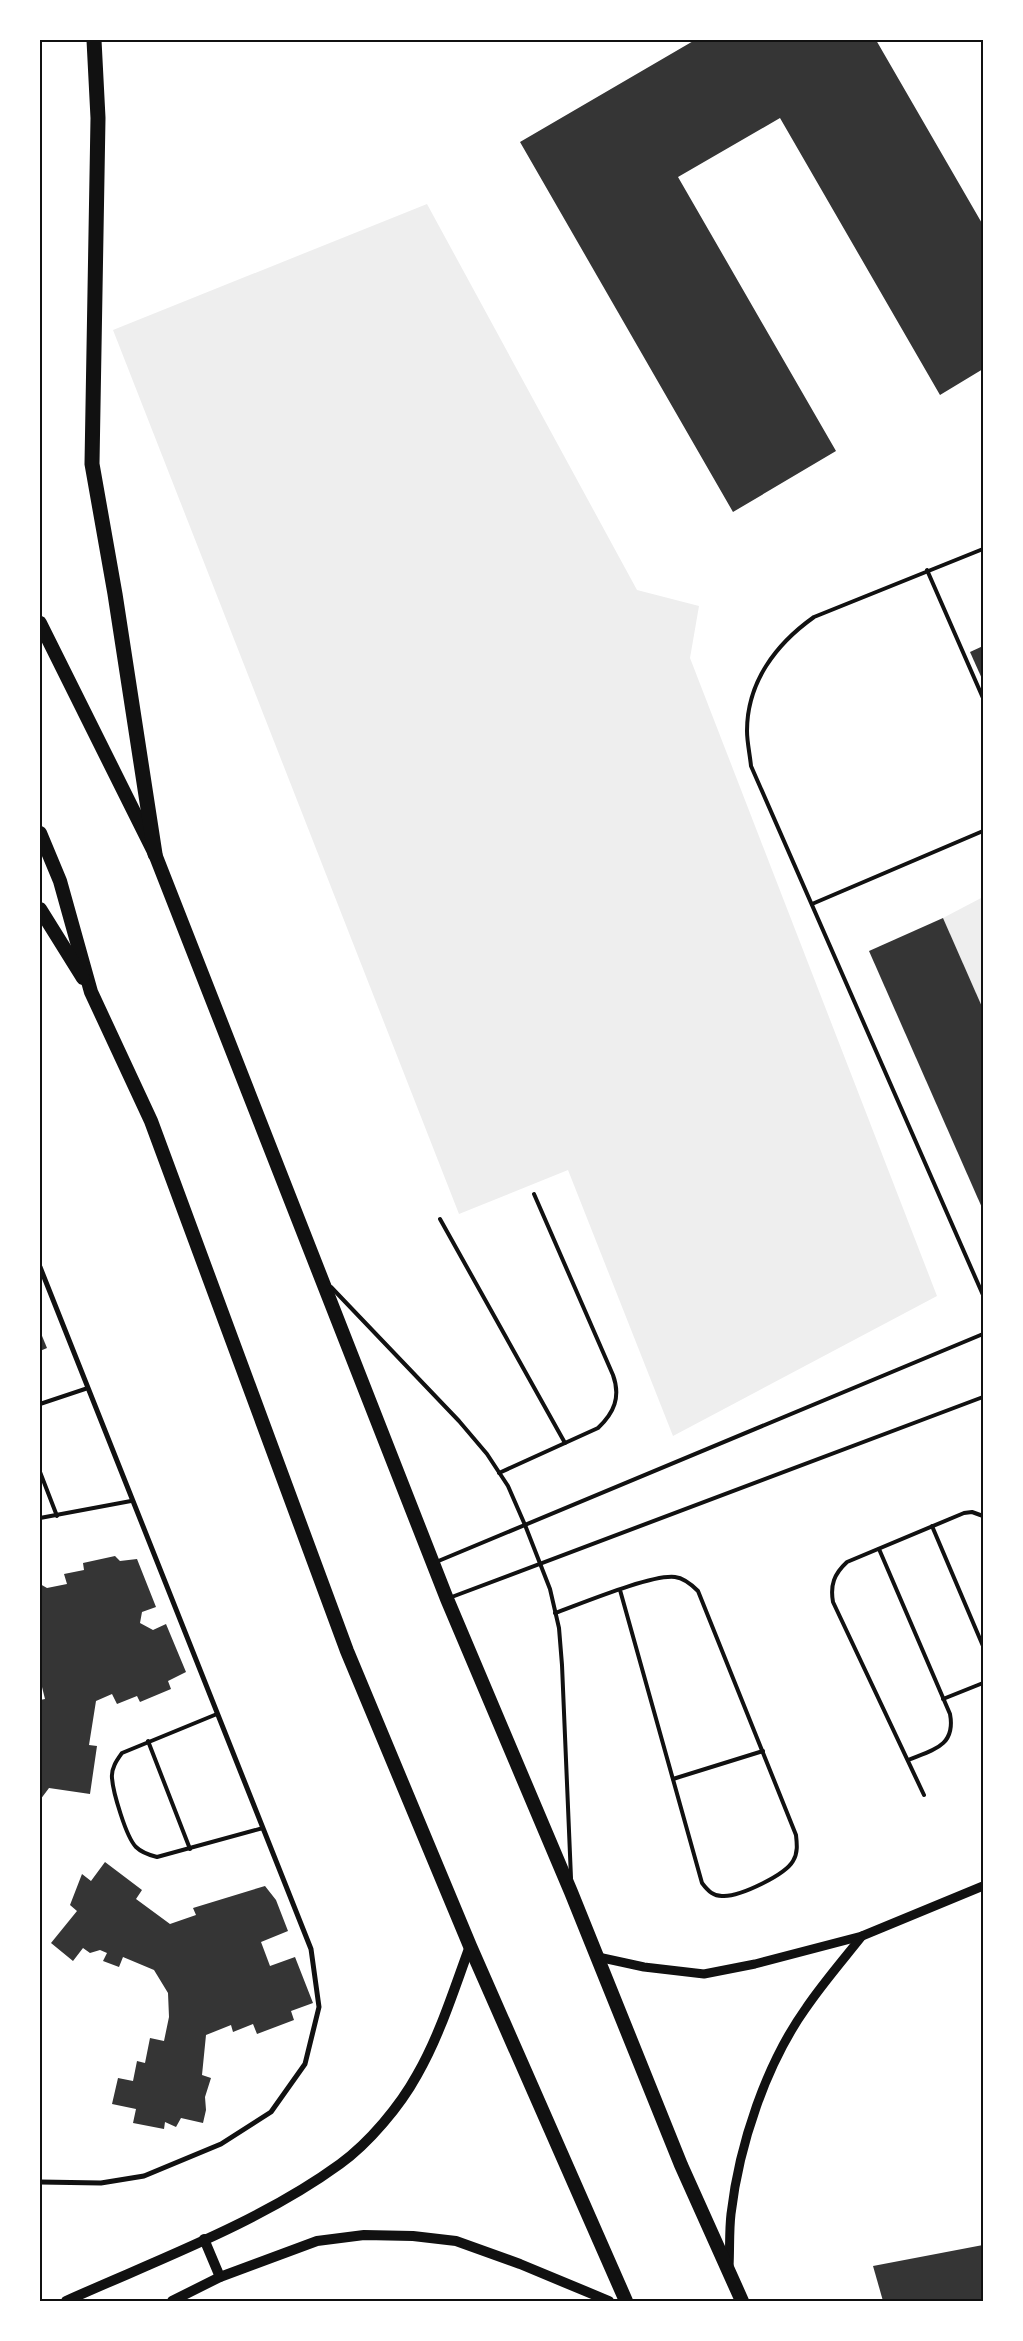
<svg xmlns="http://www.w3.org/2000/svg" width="1023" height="2341" font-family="Commissioner,sans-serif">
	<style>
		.green { fill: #eee }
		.building { fill: #353535 }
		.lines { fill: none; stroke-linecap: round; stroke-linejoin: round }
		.service { stroke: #111; stroke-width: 4 }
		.minor { stroke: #111; stroke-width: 5 }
		.tertiary { stroke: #111; stroke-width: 9 }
		.secondary { stroke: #111; stroke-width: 10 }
		.trunk { stroke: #111; stroke-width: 14 }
		.motorway { stroke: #111; stroke-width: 15 }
		.neatline { fill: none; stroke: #111; stroke-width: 2 }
	</style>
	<rect width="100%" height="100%" fill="#fff"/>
	<g class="green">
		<path d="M 427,204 L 637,590 L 699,606 L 690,658 L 937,1296 L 673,1436 L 568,1170 L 459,1214 L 113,330 Z"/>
		<path d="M 983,897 L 983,1009 L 943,918 Z"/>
	</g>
	<g class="building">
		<path d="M 695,40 L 876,40 L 983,225 L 983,369 L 940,395 L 780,118 L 678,177 L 836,451 L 733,512 L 520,142 Z"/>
		<path d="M 983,646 L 983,681 L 970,652 Z"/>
		<path d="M 943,918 L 983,1009 L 983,1210 L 869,951 Z"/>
		<path d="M 40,1331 L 47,1348 L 40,1351 Z"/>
		<path d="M 115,1556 L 120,1561 L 137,1559 L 156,1607 L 142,1612 L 140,1623 L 153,1630 L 166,1624 L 186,1672 L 168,1681 L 171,1689 L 140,1702 L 137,1696 L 117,1704 L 112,1694 L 96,1701 L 89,1745 L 97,1746 L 90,1794 L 49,1788 L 40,1800 L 40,1700 L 45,1699 L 40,1679 L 40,1584 L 47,1588 L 67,1584 L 64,1574 L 84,1570 L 83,1563 Z"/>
		<path d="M 105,1862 L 142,1890 L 136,1899 L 170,1924 L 196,1915 L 193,1908 L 265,1886 L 276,1900 L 288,1931 L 261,1942 L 270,1966 L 295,1957 L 313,2003 L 291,2011 L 294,2020 L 257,2034 L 253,2024 L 233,2032 L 231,2025 L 206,2035 L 202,2075 L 211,2078 L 205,2097 L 206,2110 L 203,2123 L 181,2118 L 176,2127 L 165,2122 L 164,2129 L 133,2123 L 136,2109 L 112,2104 L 118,2078 L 133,2081 L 137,2061 L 145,2063 L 150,2038 L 164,2041 L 169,2017 L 168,1993 L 154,1970 L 123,1957 L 119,1967 L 103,1961 L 107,1953 L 100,1950 L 90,1953 L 83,1948 L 73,1961 L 51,1943 L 77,1911 L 70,1905 L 82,1874 L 91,1881 Z"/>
		<path d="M 983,2245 L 983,2301 L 883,2301 L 873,2266 Z"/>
	</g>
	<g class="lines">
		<g class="service">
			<path d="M 983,549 L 814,617 C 776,644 747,682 747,731 C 747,742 750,755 751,766 L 983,1295"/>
			<path d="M 927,570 L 983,698"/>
			<path d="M 812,904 L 983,831"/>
			<path d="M 440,1219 L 565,1443"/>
			<path d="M 331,1287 L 459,1421 L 487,1454 L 508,1486 L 525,1525 L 550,1589 L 559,1628 L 562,1665 L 571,1878"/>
			<path d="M 40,1404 L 88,1388"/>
			<path d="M 40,1472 L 57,1516"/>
			<path d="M 499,1473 L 598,1428 C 614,1413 621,1397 613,1375 L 534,1194"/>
			<path d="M 40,1518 L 131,1501"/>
			<path d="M 932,1526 L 983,1646"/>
			<path d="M 879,1549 L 950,1714 C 956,1746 933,1750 908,1760"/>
			<path d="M 436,1562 L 983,1334"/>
			<path d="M 449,1598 L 983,1397"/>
			<path d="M 555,1613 C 580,1604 652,1574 675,1577 C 684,1578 691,1584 698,1591 L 796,1835 C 797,1844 798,1853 793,1861 C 785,1875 741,1896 724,1896 C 714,1897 708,1891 702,1883 L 620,1590"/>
			<path d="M 943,1699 L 983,1683"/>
			<path d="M 217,1714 L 122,1753 C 117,1760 111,1768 112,1778 C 113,1792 126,1837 136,1847 C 142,1853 149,1855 157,1857 L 263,1828"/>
			<path d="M 148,1741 L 190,1849"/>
			<path d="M 673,1779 L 763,1751"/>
			<path d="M 924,1795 L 833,1602 C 830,1585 834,1574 847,1562 L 964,1513 L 972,1512 L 983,1516"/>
		</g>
		<path class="minor" d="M 40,1267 L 311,1949 L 319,2007 L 305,2064 L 271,2112 L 221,2144 L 144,2176 L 101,2183 L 40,2182"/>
		<g class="tertiary">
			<path d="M 598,1957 L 644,1967 L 704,1974 L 755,1964 L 862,1936 L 983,1886"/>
			<path d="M 729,2267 C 730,2249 729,2231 731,2214 C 739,2145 766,2064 806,2008 C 823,1983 843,1960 862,1936"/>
		</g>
		<g class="secondary">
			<path d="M 204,2239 L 220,2277"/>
			<path d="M 66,2301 C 157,2260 259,2223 340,2164 C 369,2143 400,2106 417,2075 C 440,2035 454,1989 470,1946"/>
			<path d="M 172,2301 L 220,2277 L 317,2241 L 364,2235 L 413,2236 L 456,2241 L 520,2264 L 609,2301"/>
		</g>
		<g class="trunk">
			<path d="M 40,623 L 155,854 L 447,1599 L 571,1892 L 681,2165 L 742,2301"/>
			<path d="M 40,833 L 60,881 L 91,992 L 151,1121 L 347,1651 L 470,1946 L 626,2301"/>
			<path d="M 40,909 L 83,978"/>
		</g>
		<path class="motorway" d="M 94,40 L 98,118 L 92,464 L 115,594 L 155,854"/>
	</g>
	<rect width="1023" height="2341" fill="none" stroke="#ffffff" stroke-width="82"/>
	<rect x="41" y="41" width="941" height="2259" class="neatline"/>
</svg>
